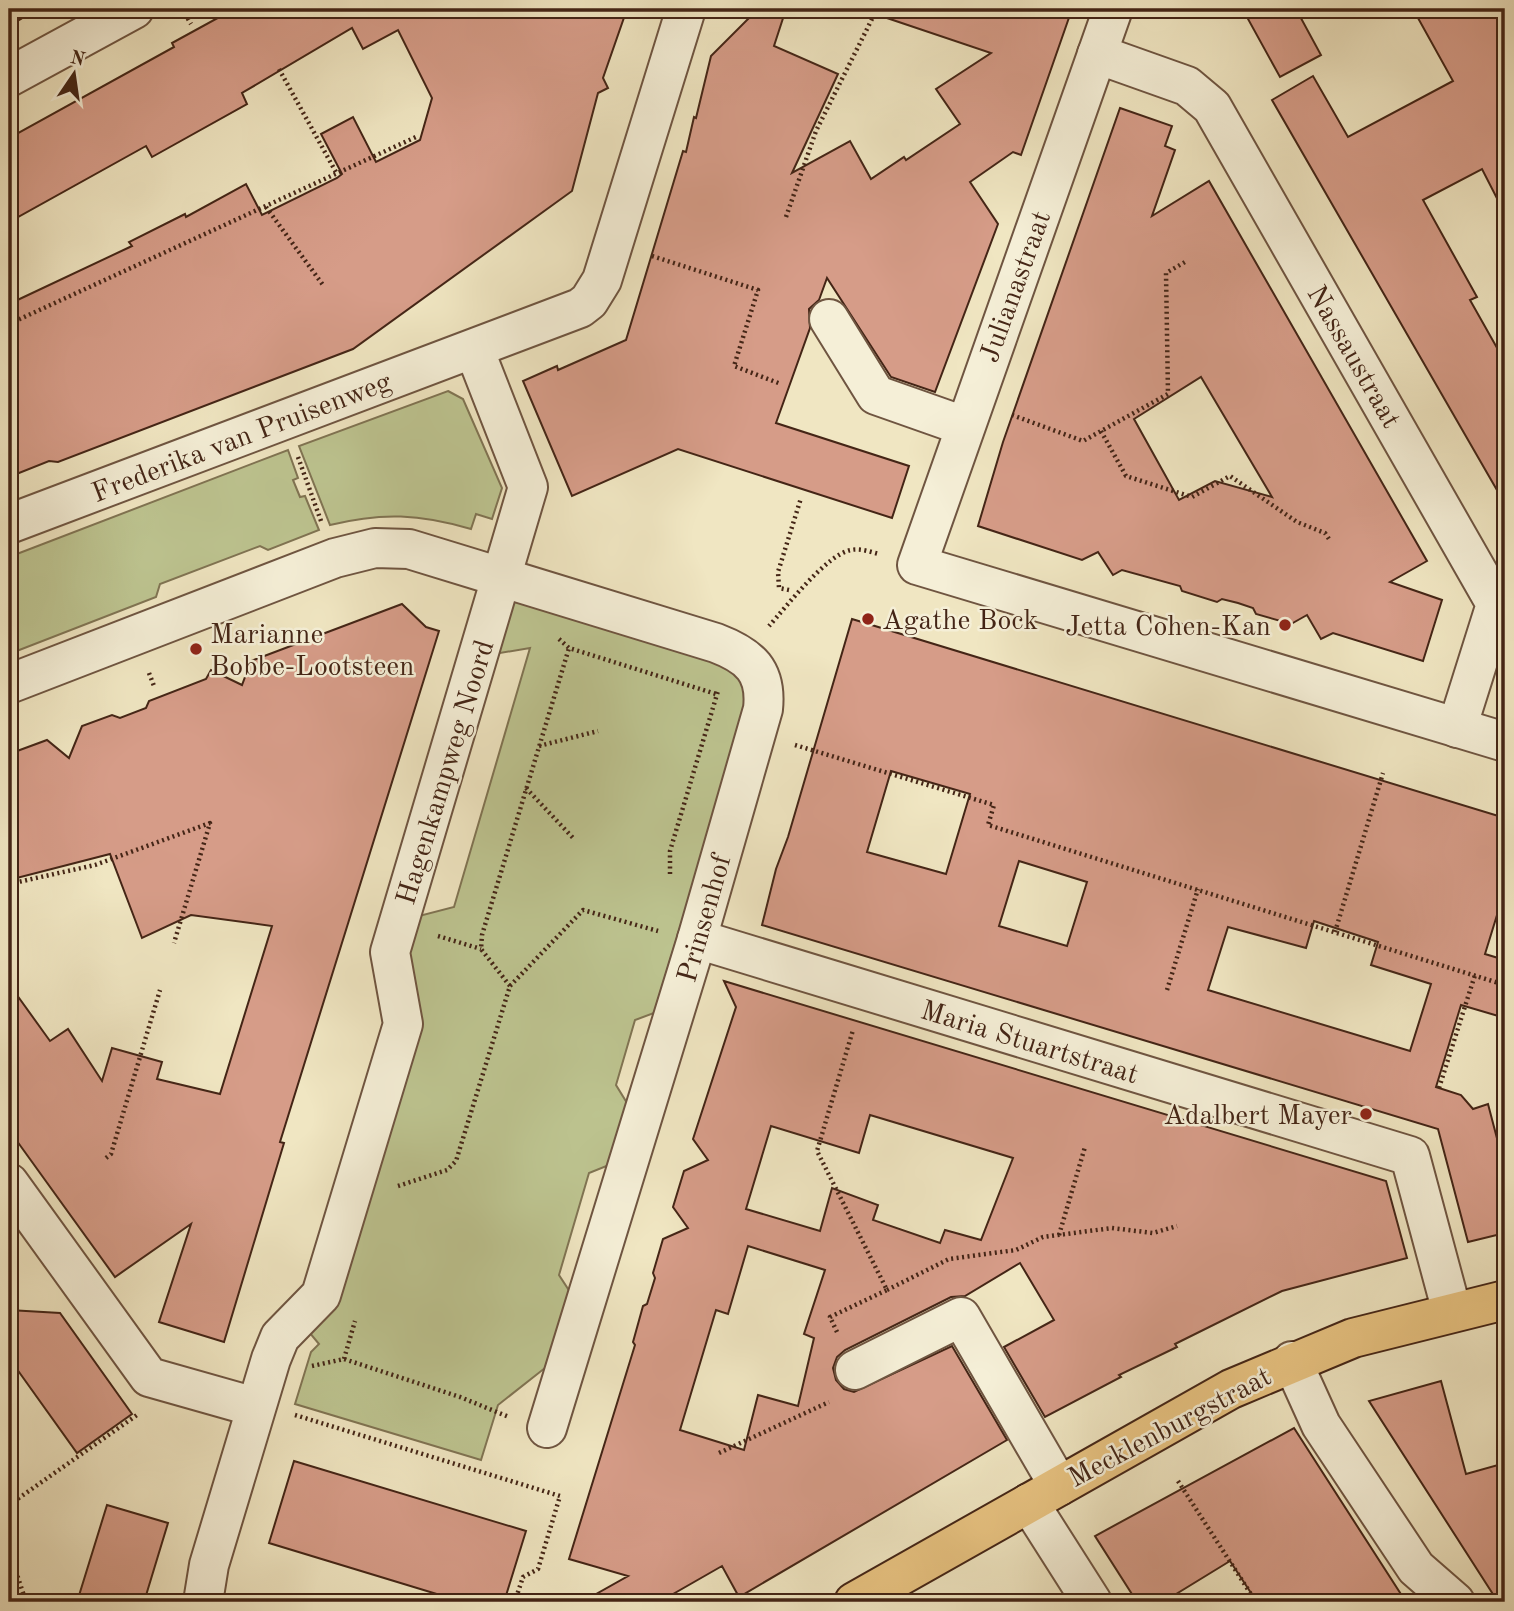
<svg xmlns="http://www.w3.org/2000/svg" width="1514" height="1611" font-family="'Old Standard TT',serif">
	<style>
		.green { fill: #bdc490; stroke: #807453; stroke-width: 2 }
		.building { fill: #d69c88; stroke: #442516; stroke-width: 2; fill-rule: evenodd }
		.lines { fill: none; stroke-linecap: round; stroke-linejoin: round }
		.minor-casing { stroke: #6f5541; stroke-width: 42 }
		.major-casing { stroke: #442516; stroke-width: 42 }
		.path { stroke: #442516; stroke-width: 4.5; stroke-dasharray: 2 3.5; stroke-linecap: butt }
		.minor { stroke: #f5efd7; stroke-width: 38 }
		.major { stroke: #e8c381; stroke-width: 38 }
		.poi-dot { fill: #8f2418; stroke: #f5efd7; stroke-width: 2.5 }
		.labels { text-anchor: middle; stroke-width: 5; stroke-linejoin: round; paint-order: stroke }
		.street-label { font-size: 28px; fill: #442516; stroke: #f5efd7 }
		.poi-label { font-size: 28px; fill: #442516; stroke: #f5efd7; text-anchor: start }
	</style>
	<rect width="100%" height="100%" fill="#f0e6c2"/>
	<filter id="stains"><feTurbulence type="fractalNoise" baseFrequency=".00286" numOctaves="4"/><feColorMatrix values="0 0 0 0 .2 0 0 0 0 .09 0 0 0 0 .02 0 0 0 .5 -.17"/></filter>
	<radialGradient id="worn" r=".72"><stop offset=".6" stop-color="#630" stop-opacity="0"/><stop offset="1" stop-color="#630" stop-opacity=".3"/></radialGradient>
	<g class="green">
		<path d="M 448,391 L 463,399 L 502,488 L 492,519 L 476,514 L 471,529 C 420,514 382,512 330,525 L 299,446 Z"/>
		<path d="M 288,450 L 298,478 L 293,480 L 300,497 L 305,496 L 319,530 L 268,550 L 260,546 L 160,584 L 156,597 L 9,654 L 9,557 Z"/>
		<path d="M 511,600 L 726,665 L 744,684 L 746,711 L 654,1013 L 635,1020 L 616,1085 L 627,1103 L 609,1165 L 589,1173 L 559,1275 L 570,1292 L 545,1368 L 498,1405 L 481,1460 L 295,1404 L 311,1352 L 319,1344 L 309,1332 L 415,917 L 454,907 L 530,648 L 494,654 Z"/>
	</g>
	<g class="building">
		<path d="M 234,9 L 627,9 L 603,78 L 608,88 L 598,93 L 572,191 L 353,349 L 58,462 L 49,461 L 9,477 L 9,304 L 132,246 L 129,242 L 185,214 L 186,217 L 246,184 L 262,215 L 337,178 L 342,174 L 321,134 L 353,117 L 376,162 L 420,140 L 432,98 L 398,30 L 363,49 L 352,28 L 242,93 L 247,104 L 152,157 L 146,146 L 9,222 L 9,138 L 174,47 L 172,43 Z"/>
		<path d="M 758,9 L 786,9 L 774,46 L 838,74 L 792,173 L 850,141 L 871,179 L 904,157 L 906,160 L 960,124 L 936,89 L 991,53 L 878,15 L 879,9 L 1072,9 L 1021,155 L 1013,152 L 970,182 L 998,224 L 935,392 L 891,377 L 827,278 L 819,300 L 809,309 L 810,328 L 776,423 L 909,466 L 892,518 L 678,449 L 572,496 L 523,381 L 557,366 L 558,370 L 626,340 L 683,151 L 686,152 L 694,117 L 696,118 L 711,56 Z"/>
		<path d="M 1266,9 L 1296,9 L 1321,55 L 1280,77 L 1248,19 Z"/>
		<path d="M 1413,9 L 1494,9 L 1505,30 L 1505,214 L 1482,169 L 1423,200 L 1477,297 L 1470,300 L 1505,362 L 1505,504 L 1272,100 L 1313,76 L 1348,137 L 1453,81 Z"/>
		<path d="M 1120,108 L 1172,126 L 1165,146 L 1175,150 L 1152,216 L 1209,181 L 1427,561 L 1390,582 L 1442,600 L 1423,661 L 1333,633 L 1321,639 L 1307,615 L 1291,624 L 1256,614 L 1253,608 L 1238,603 L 1222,599 L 1217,602 L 1182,591 L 1180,586 L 1122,570 L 1113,575 L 1098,552 L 1082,560 L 978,526 L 1003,442 ZM 1201,377 L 1272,497 L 1215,481 L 1179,500 L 1134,419 Z"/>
		<path d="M 402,604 L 426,627 L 439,631 L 280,1142 L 284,1143 L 224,1342 L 159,1322 L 191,1224 L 115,1277 L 9,1130 L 9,984 L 50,1041 L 68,1029 L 102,1081 L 112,1048 L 162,1062 L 157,1079 L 220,1094 L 272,926 L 191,915 L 142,938 L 110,854 L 9,880 L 9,754 L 47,740 L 69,758 L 82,726 L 112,715 L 120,718 L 146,708 L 149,701 L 206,679 L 211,670 L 242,685 L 251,661 Z"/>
		<path d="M 852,619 L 1505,818 L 1505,889 L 1485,954 L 1505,960 L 1505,1018 L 1461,1005 L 1436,1087 L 1461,1095 L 1473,1109 L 1488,1104 L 1505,1169 L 1505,1233 L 1468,1242 L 1438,1129 L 762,925 L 776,869 L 788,837 ZM 891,771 L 970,794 L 946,874 L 867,852 ZM 1019,861 L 1087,882 L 1067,946 L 999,926 ZM 1314,921 L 1378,942 L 1371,965 L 1431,984 L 1410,1051 L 1208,990 L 1228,927 L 1306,948 Z"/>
		<path d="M 724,981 L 1386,1181 L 1407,1258 L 1282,1291 L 1175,1344 L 1177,1347 L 1119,1375 L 1121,1377 L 1045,1417 L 1004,1347 L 1054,1320 L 1020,1263 L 965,1296 L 951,1297 L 845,1350 L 837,1357 L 833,1368 L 836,1380 L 844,1389 L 854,1392 L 952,1346 L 1007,1440 L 739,1597 L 722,1566 L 659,1602 L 582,1602 L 628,1576 L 569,1559 L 635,1345 L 633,1342 L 643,1306 L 647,1304 L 655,1278 L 653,1273 L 663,1239 L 688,1228 L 673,1207 L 684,1171 L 708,1160 L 693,1139 L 736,1007 ZM 870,1115 L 1013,1158 L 981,1240 L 945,1230 L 940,1243 L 873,1220 L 878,1205 L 832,1188 L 820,1231 L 746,1209 L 771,1126 L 859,1153 ZM 748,1246 L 825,1270 L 804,1334 L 814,1338 L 798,1406 L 758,1395 L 744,1450 L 680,1430 L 716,1310 L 728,1314 Z"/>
		<path d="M 9,1310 L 60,1313 L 132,1414 L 77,1453 L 9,1358 Z"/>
		<path d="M 1441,1381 L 1466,1474 L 1505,1463 L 1505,1602 L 1498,1602 L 1369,1401 Z"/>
		<path d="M 1294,1428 L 1406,1602 L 1257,1602 L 1230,1561 L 1163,1602 L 1137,1602 L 1095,1536 Z"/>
		<path d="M 294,1461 L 526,1531 L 504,1602 L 463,1602 L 269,1543 Z"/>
		<path d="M 107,1505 L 168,1523 L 144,1602 L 77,1602 Z"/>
	</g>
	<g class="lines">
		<defs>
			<g id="minor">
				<path d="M 1113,9 L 917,565 L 1505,742"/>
				<path d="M 1097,54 L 1187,86 L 1212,107 L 1496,604 L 1457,728"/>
				<path d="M 9,77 L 134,9"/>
				<path d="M 829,319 L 876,395 L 964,426"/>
				<path d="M 9,524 L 580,308 L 589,301 L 602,280 L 686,9"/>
				<path d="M 9,684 L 335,558 L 375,548 L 409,549 L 716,643 C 750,656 767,671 763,709 L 697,939 L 547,1428"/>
				<path d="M 697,939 L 1410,1156 L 1452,1312"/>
				<path d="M 9,1183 L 149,1377 L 255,1407"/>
				<path d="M 1292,1361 L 1321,1425 L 1416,1568 L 1455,1602"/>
				<path d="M 855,1370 L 961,1317 L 1059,1486"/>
				<path d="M 1029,1503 L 1092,1602"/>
				<path d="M 203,1602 L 209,1565 L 271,1359 L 280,1337 L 321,1295 L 403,1024 L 390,952 L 528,487 L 474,349"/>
			</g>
			<path id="major" d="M 854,1602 L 1231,1389 L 1353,1338 L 1505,1300"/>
		</defs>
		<use href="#minor" class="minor-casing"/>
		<use href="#major" class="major-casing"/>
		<g class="path">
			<path d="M 14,9 L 22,23"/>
			<path d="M 182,9 L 191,24"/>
			<path d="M 279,69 L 337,174"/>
			<path d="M 266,207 L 323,285"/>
			<path d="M 786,217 L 816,131 L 877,9"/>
			<path d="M 652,256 L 758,290 L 734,366 L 781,384"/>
			<path d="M 9,324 L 416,137"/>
			<path d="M 1012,415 L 1083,441 L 1168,394 L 1166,273 L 1185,262"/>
			<path d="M 1101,431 L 1126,476 L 1192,497 L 1230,476 L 1297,522 L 1325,533 L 1329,539"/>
			<path d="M 298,457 L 321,521"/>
			<path d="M 789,590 L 779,588 L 778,572 L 801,498"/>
			<path d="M 769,626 C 786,607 827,554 851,550 C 860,548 871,552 879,554"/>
			<path d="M 559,639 L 569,648 L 716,694"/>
			<path d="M 149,673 L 154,686"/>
			<path d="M 795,745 L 994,805 L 988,825 L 1505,985"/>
			<path d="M 539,746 L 598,731"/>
			<path d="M 526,788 L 575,840"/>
			<path d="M 670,874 L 670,851 L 718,691"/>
			<path d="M 9,884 L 95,865 L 210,823 L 174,943"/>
			<path d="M 1335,932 L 1383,773"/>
			<path d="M 438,936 L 481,949"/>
			<path d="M 510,986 L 583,910 L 658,931"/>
			<path d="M 1167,990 L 1198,889"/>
			<path d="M 1439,1088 L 1475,975"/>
			<path d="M 106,1158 L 111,1154 L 160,990"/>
			<path d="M 398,1186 L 447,1170 L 456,1161 L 510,986 L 481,949 L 482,935 L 569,648"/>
			<path d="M 1059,1235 L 1085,1147"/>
			<path d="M 887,1290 L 949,1259 L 1016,1250 L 1043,1237 L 1112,1228 L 1153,1233 L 1177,1226"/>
			<path d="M 837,1332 L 830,1317 L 887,1290 L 817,1151 L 853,1030"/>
			<path d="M 344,1359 L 355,1321"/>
			<path d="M 312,1366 L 344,1359 L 460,1397 L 509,1417"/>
			<path d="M 295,1415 L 560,1496 L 538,1569 L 523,1577 L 517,1595 L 522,1602"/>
			<path d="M 719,1453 L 829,1402"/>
			<path d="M 1178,1481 L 1256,1602"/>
			<path d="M 9,1505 L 137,1415"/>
			<path d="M 9,1550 L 26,1602"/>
		</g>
		<use href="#minor" class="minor"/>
		<use href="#major" class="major"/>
	</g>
	<g class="poi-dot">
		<circle cx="868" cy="619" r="7"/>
		<circle cx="1285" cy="625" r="7"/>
		<circle cx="196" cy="649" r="7"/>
		<circle cx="1366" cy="1114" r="7"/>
	</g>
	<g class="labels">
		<g class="street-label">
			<text transform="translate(1014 286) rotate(-70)" y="10">Julianastraat</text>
			<text transform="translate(1355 356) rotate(60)" y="10">Nassaustraat</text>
			<text transform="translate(241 436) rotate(-21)" y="10">Frederika van Pruisenweg</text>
			<text transform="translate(444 772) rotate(-73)" y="10">Hagenkampweg Noord</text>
			<text transform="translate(703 918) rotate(-74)" y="10">Prinsenhof</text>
			<text transform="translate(1030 1041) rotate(17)" y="10">Maria Stuartstraat</text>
			<text transform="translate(1169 1426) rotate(-28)" y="10">Mecklenburgstraat</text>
		</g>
		<g class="poi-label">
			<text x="882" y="629">Agathe Bock</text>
			<text x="1271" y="635" text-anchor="end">Jetta Cohen-Kan</text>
			<text x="210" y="643">Marianne<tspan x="210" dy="32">Bobbe-Lootsteen</tspan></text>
			<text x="1352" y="1124" text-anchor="end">Adalbert Mayer</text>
		</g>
	</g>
	<rect width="1514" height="1611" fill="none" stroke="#f0e6c2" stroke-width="35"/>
	<rect x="10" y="10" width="1493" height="1590" fill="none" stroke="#442516" stroke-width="3.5"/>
	<rect x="18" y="18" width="1479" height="1576" fill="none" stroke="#442516" stroke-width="2"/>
	<g transform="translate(74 74) rotate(13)" stroke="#f5efd7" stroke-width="5" paint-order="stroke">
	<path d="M0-5L12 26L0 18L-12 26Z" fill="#442516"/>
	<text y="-10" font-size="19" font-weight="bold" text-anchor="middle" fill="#442516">N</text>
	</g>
	<rect width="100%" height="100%" filter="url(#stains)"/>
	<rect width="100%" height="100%" fill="url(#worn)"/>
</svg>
